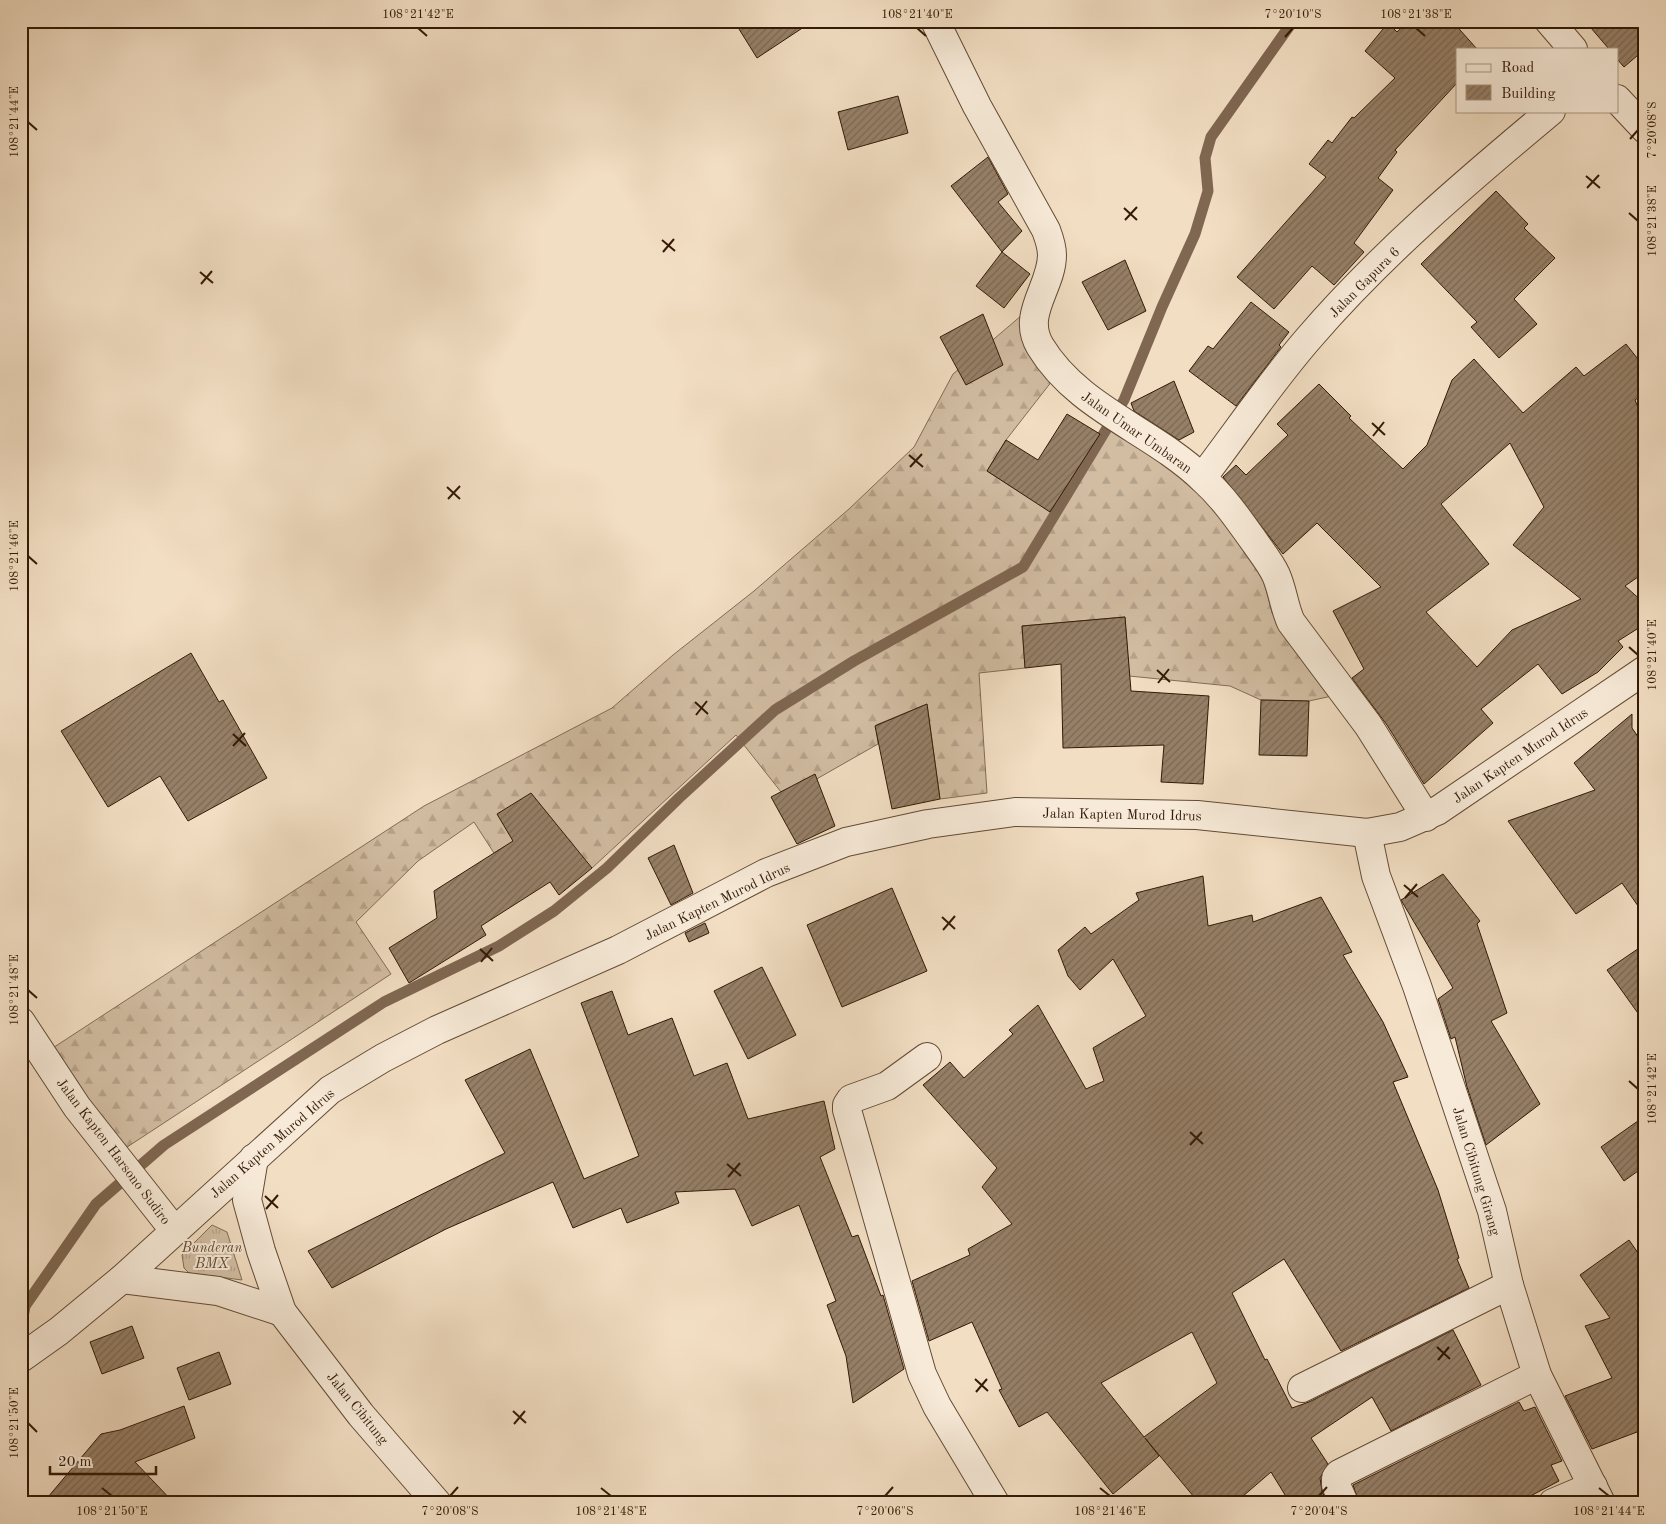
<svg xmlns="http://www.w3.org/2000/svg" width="1666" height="1524" font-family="'Old Standard TT',serif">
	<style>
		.grass { fill: url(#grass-tufts); stroke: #826c54 }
		.forest { fill: url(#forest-firs); stroke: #826c54 }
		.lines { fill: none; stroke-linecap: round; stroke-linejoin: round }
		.stream { stroke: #7f6751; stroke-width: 11 }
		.building { fill: url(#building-hatch); stroke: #331a06; fill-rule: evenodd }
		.minor-casing { stroke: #634b35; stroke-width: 30 }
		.minor { stroke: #f7ead8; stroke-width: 28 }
		.ticks { fill: none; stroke: #331a06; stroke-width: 2 }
		.labels { text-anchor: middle; stroke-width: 4; stroke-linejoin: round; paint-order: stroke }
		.street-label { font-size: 14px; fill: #331a06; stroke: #f7ead8 }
		.park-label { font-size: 14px; font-style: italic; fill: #634b35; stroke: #f7ead8 }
		.neatline { fill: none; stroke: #331a06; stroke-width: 2 }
		.ticks-label { font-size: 12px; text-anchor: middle; fill: #331a06 }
	</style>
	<defs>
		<pattern id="grass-tufts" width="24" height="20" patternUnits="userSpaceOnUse" patternTransform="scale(1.25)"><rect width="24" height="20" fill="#d2bda3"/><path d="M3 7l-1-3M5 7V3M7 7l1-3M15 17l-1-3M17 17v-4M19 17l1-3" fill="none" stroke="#b5a28b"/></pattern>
		<pattern id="forest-firs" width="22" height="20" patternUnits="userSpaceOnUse" patternTransform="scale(1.25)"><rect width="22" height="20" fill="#d2bda3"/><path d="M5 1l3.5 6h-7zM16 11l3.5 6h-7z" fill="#b5a28b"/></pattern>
		<pattern id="building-hatch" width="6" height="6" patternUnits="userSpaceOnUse" patternTransform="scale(1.25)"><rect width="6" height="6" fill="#968068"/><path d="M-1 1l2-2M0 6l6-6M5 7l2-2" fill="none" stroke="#7b6854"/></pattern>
	</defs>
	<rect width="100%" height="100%" fill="#f2dec3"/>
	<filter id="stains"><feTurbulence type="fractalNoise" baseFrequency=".004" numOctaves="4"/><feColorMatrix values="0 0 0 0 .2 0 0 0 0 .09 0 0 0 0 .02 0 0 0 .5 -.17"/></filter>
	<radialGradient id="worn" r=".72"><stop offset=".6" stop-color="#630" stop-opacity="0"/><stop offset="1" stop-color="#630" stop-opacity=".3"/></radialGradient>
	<path class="grass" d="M 212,1225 L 227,1232 L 242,1280 L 189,1273 L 184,1268 L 182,1255 Z"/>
	<path class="forest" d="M 1022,315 L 1052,381 L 1006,440 L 987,471 L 1050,511 L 1108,422 L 1194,487 L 1236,532 L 1262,573 L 1272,613 L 1332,696 L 1309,701 L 1261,700 L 1230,686 L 1129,676 L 1125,617 L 1022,626 L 1025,668 L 979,673 L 987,793 L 940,799 L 927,704 L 876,725 L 878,744 L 785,797 L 736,735 L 592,868 L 514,841 L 494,853 L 474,822 L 418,861 L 356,922 L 391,974 L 115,1155 L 42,1055 L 424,806 L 612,708 L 673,655 L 754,591 L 849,509 L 914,447 L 953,374 Z"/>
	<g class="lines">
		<path class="stream" d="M 21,1328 L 25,1306 L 96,1204 L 164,1145 L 384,1002 L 499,946 L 554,911 L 607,868 L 679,798 L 775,710 L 854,661 L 1023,567 L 1124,400 L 1162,307 L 1195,234 L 1208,191 L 1205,158 L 1211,137 L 1293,21"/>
	</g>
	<g class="building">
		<path d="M 734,21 L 813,21 L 757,58 Z"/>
		<path d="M 1409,21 L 1452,21 L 1477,49 L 1457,49 L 1457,83 L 1395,150 L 1397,152 L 1378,178 L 1393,190 L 1354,243 L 1364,252 L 1334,285 L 1312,266 L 1274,309 L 1237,277 L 1326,177 L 1309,164 L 1328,140 L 1332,143 L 1352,117 L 1354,118 L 1395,78 L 1365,51 L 1388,23 L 1397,32 Z"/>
		<path d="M 1585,21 L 1645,21 L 1645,49 L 1624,67 L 1617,59 L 1617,49 L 1609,49 Z"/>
		<path d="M 898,96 L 908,133 L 848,150 L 838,112 Z"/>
		<path d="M 988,157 L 1008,194 L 998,202 L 1022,231 L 1002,252 L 951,186 Z"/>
		<path d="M 1496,191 L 1528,224 L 1524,228 L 1555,258 L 1514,299 L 1537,324 L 1499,358 L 1471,327 L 1477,322 L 1421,264 Z"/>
		<path d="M 1002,252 L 1030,274 L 1004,308 L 976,286 Z"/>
		<path d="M 1125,260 L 1146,311 L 1108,330 L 1082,282 Z"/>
		<path d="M 1251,302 L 1289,332 L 1279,345 L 1281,347 L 1236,406 L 1189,371 L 1208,346 L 1213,349 Z"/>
		<path d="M 983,314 L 1003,365 L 966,385 L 940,337 Z"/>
		<path d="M 1626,344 L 1645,368 L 1645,393 L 1635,400 L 1645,424 L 1645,572 L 1625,586 L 1645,604 L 1645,624 L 1618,641 L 1623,647 L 1598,672 L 1562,694 L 1538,664 L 1481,709 L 1493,723 L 1424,784 L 1387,725 L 1352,678 L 1364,669 L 1333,611 L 1381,587 L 1317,523 L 1283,554 L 1223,477 L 1236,465 L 1246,475 L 1288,435 L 1277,424 L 1319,384 L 1351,416 L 1349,418 L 1403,469 L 1427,445 L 1452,380 L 1474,359 L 1523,413 L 1576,367 L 1584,376 ZM 1510,443 L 1544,507 L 1513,545 L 1581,599 L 1512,630 L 1477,667 L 1426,612 L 1489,564 L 1441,504 Z"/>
		<path d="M 1174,381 L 1194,432 L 1179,440 L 1134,411 L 1131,403 Z"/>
		<path d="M 1067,414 L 1100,434 L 1050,512 L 987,471 L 1006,440 L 1038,460 Z"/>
		<path d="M 1125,617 L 1131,691 L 1209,696 L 1203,784 L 1161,782 L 1164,745 L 1063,748 L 1061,664 L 1025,668 L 1022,626 Z"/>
		<path d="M 191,653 L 219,702 L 223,700 L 267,778 L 188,821 L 160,776 L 108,807 L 61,731 Z"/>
		<path d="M 1261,700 L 1309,701 L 1307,756 L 1259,755 Z"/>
		<path d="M 927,704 L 940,799 L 892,809 L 875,726 Z"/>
		<path d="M 1632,714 L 1632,728 L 1645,747 L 1645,916 L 1622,883 L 1576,914 L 1508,821 L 1595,790 L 1574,763 Z"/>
		<path d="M 815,774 L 835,826 L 797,844 L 771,797 Z"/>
		<path d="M 531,793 L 592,868 L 559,895 L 550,882 L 481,926 L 486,935 L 409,983 L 389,948 L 437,918 L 434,891 L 513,841 L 497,814 Z"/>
		<path d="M 674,845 L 693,893 L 671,905 L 648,858 Z"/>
		<path d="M 1443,874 L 1480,921 L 1477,924 L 1507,1013 L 1491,1021 L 1540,1104 L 1486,1145 L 1467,1087 L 1455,1037 L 1451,1039 L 1438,999 L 1453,988 L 1401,900 Z"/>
		<path d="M 1203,876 L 1208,926 L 1252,915 L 1253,922 L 1321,897 L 1352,952 L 1343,955 L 1383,1022 L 1408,1077 L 1393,1082 L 1438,1190 L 1459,1258 L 1457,1259 L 1469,1288 L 1341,1351 L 1284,1259 L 1232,1293 L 1265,1360 L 1267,1359 L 1292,1408 L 1309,1402 L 1453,1330 L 1481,1385 L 1391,1431 L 1372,1397 L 1311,1438 L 1328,1464 L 1320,1478 L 1322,1491 L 1327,1503 L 1290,1503 L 1271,1472 L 1235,1503 L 1199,1503 L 1145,1438 L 1159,1456 L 1113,1494 L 1047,1412 L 1019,1427 L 999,1390 L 1002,1389 L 972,1322 L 929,1341 L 912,1281 L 970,1255 L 968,1249 L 1012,1224 L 982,1187 L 997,1168 L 923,1085 L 950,1062 L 964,1078 L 1013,1034 L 1009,1030 L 1038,1005 L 1086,1089 L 1104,1081 L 1093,1048 L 1146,1016 L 1113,959 L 1080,990 L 1068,976 L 1058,950 L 1085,927 L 1091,934 L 1139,900 L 1136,893 ZM 1192,1332 L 1217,1383 L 1144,1437 L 1101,1383 Z"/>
		<path d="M 892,888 L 927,971 L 842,1007 L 807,925 Z"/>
		<path d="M 705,923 L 709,933 L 689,942 L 685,933 Z"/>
		<path d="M 1645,944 L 1645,1023 L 1607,970 Z"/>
		<path d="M 762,967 L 796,1035 L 748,1059 L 714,991 Z"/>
		<path d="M 612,991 L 628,1035 L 672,1018 L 694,1076 L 727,1063 L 748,1119 L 824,1101 L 835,1149 L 820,1157 L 852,1237 L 858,1235 L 881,1296 L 883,1295 L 904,1369 L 853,1403 L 846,1356 L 827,1305 L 836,1301 L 799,1205 L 752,1226 L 735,1189 L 675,1192 L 679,1203 L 627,1223 L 621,1208 L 573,1228 L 553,1182 L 446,1229 L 332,1288 L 308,1251 L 505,1153 L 465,1080 L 530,1049 L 584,1179 L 639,1156 L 581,1003 Z"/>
		<path d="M 1645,1116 L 1645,1166 L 1624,1181 L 1601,1147 Z"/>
		<path d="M 1629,1240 L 1645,1263 L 1645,1429 L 1592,1449 L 1565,1396 L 1612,1378 L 1585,1326 L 1610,1318 L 1580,1275 Z"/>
		<path d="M 132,1326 L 144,1358 L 102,1374 L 90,1342 Z"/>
		<path d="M 219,1352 L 231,1384 L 189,1400 L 177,1368 Z"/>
		<path d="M 1519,1402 L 1524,1411 L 1535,1407 L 1562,1461 L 1551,1465 L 1559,1481 L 1517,1503 L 1359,1503 L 1353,1485 Z"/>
		<path d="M 184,1406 L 195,1438 L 135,1462 L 174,1503 L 43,1503 L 101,1434 L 120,1430 Z"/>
	</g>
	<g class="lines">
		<defs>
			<g id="minor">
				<path d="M 935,21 L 977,106 L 1046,230 C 1049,238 1052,246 1052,255 C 1052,287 1021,314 1040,346 C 1078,409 1152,430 1203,479 C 1224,498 1239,520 1256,544 C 1263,554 1271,564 1276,575 C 1283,591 1284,607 1291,622 L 1368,725 L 1426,817"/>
				<path d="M 1549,21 L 1573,49"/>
				<path d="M 1617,99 L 1645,129"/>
				<path d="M 1202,478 C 1237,432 1270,383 1308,339 C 1380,255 1466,182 1551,111"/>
				<path d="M 1367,833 L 1376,876 L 1417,986 L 1492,1211 L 1509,1285 L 1537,1375 L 1601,1503"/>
				<path d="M 21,1022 L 77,1107 L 174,1230"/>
				<path d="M 927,1057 L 887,1086 L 851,1099 L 847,1105 L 847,1110 L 922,1374 L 937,1406 L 995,1503"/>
				<path d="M 254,1158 L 247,1200 L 261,1251 L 282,1312 L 361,1415 L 437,1503"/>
				<path d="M 122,1279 L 218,1291 L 282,1312"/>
				<path d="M 21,1358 L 59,1331 L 122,1279 L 330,1090 L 383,1058 L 437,1030 L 618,950 L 766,873 L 846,842 L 928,824 L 1015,812 L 1197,815 L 1367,833 L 1400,827 L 1437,811 L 1645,670"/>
				<path d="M 1302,1388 L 1509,1285"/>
				<path d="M 1344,1503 L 1336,1485 L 1336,1478 L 1339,1474 L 1537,1375"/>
				<path d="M 1553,1503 L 1593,1486"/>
			</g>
		</defs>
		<use href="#minor" class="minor-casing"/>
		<use href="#minor" class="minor"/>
	</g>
	<path class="ticks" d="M 418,28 L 427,36M 917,28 L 926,36M 1416,28 L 1425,36M 1285,37 L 1293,28M 28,122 L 37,130M 1630,139 L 1638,130M 1586,176 L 1600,188M 1587,188 L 1599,175M 1124,208 L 1137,220M 1629,213 L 1638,221M 1125,220 L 1137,207M 662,240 L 675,251M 663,252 L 674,239M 200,272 L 213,283M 201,284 L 212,271M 1372,423 L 1385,435M 1373,436 L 1384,422M 909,455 L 923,467M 910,467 L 922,454M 447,487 L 460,499M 448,499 L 460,486M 28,556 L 37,564M 1629,647 L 1638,655M 1157,670 L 1170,682M 1158,683 L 1169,669M 695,702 L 708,714M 696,715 L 707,701M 233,734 L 246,746M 233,746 L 245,733M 1404,885 L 1418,897M 1405,898 L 1417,884M 942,917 L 955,929M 943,930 L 955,916M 480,949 L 493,961M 481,962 L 492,948M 28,990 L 37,998M 1629,1081 L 1638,1089M 1190,1132 L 1203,1144M 1190,1145 L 1202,1132M 727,1164 L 741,1176M 728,1177 L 740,1163M 265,1196 L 278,1208M 266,1209 L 278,1195M 1437,1347 L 1450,1359M 1438,1360 L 1449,1347M 975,1379 L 988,1391M 976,1392 L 987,1379M 513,1411 L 526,1423M 28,1423 L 37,1432M 514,1424 L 525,1411M 102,1488 L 112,1496M 601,1488 L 611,1496M 1100,1488 L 1110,1496M 1599,1488 L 1609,1496M 450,1496 L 458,1487M 885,1496 L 893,1487M 1319,1496 L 1327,1487"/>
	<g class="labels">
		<g class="street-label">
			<text transform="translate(1364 282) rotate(-45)" y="5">Jalan Gapura 6</text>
			<text transform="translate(1137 432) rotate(35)" y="5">Jalan Umar Umbaran</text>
			<text transform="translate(1520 755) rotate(-34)" y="5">Jalan Kapten Murod Idrus</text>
			<text transform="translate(1122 814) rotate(1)" y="5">Jalan Kapten Murod Idrus</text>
			<text transform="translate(717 901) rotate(-26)" y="5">Jalan Kapten Murod Idrus</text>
			<text transform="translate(272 1143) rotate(-41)" y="5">Jalan Kapten Murod Idrus</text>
			<text transform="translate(114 1151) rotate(53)" y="5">Jalan Kapten Harsono Sudiro</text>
			<text transform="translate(1477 1171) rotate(73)" y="5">Jalan Cibitung Girang</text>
			<text transform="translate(358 1408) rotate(51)" y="5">Jalan Cibitung</text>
		</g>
		<g class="park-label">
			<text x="212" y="1252">Bunderan<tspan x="212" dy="16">BMX</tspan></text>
		</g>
	</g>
	<rect width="1666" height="1524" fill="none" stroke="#f2dec3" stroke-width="55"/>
	<rect x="1456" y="48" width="162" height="65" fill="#f7ead8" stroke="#a99784"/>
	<rect x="1466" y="64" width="25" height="8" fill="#f7ead8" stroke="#a99784"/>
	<text x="1501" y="72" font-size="15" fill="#331a06">Road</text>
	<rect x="1466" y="85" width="25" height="15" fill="url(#building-hatch)" stroke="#a99784"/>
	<text x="1501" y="98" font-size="15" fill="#331a06">Building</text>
	<path d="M50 1466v8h106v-8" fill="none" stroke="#331a06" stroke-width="2.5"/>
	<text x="58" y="1466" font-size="15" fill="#331a06" stroke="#f7ead8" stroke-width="4" paint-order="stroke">20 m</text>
	<rect x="28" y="28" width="1610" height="1468" class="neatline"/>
	<g class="ticks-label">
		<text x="418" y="18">108°21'42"E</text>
		<text x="917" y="18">108°21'40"E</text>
		<text x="1293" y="18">7°20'10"S</text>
		<text x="1416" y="18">108°21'38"E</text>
		<text transform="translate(14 122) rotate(-90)" y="4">108°21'44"E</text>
		<text transform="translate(1652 130) rotate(-90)" y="4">7°20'08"S</text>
		<text transform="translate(1652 221) rotate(-90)" y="4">108°21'38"E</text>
		<text transform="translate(14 556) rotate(-90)" y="4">108°21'46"E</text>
		<text transform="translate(1652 655) rotate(-90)" y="4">108°21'40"E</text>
		<text transform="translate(14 990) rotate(-90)" y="4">108°21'48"E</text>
		<text transform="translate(1652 1089) rotate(-90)" y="4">108°21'42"E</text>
		<text transform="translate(14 1423) rotate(-90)" y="4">108°21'50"E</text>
		<text x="112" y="1515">108°21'50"E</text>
		<text x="450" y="1515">7°20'08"S</text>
		<text x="611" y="1515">108°21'48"E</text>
		<text x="885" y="1515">7°20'06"S</text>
		<text x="1110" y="1515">108°21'46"E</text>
		<text x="1319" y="1515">7°20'04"S</text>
		<text x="1609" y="1515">108°21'44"E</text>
	</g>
	<rect width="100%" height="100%" filter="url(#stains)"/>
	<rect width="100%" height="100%" fill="url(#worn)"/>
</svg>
